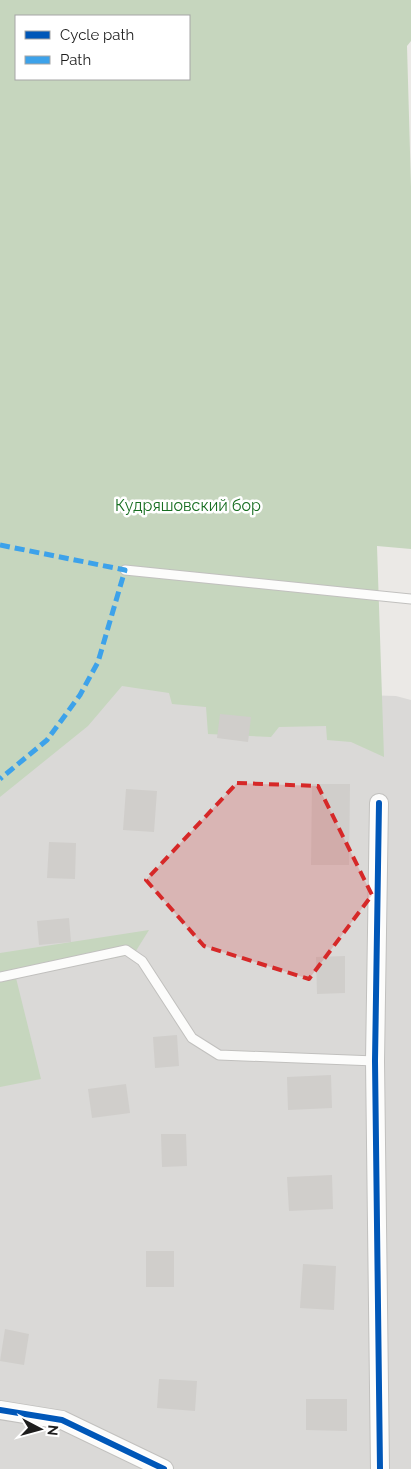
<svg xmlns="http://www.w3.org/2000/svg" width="411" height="1469" font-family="Raleway,sans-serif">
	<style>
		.residential { fill: #dad9d7 }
		.forest { fill: #c6d6be; fill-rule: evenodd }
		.building { fill: #d0cecb }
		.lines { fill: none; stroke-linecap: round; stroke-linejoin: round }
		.lane-casing { stroke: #c1c0be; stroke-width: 11 }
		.street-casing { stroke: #c1c0be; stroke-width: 20 }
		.lane { stroke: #fcfcfb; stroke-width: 9 }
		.street { stroke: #fcfcfb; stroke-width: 18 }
		.quiet { stroke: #3da2ea; stroke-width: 5; stroke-dasharray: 10 5; stroke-linecap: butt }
		.cycleway-casing { stroke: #fff; stroke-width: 9 }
		.cycleway { stroke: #0057b8; stroke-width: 6 }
		.marked { fill: #d62828; fill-opacity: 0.2; stroke: #d62828; stroke-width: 4; stroke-dasharray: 10 6; stroke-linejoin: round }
		.labels { text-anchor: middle; stroke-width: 5; stroke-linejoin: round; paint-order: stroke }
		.park-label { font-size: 16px; fill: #176e21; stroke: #fff }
	</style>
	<rect width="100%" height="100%" fill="#ebe9e6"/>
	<path class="residential" d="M 0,671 L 200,690 L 396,696 L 411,700 L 411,1469 L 0,1469 Z"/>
	<g class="forest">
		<path d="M 0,0 L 411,0 L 411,41 L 407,46 L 411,187 L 411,549 L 377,546 L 384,757 L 351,742 L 327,740 L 326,726 L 279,727 L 271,737 L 208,734 L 206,707 L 172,704 L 169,693 L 122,686 L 88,726 L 0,797 ZM 16,16 L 189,16 L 189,79 L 16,79 Z"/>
		<path d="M 149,930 L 134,954 L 16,978 L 41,1079 L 0,1087 L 0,953 Z"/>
	</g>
	<g class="building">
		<path d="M 220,714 L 251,717 L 248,742 L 217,738 Z"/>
		<path d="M 312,784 L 350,784 L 349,865 L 311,865 Z"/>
		<path d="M 126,789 L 157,791 L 154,832 L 123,830 Z"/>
		<path d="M 49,842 L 76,843 L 75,879 L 47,878 Z"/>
		<path d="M 69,918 L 71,942 L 39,945 L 37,921 Z"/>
		<path d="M 345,956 L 345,993 L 317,994 L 316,957 Z"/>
		<path d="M 177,1035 L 179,1066 L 155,1068 L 153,1037 Z"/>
		<path d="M 331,1075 L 332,1108 L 288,1110 L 287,1077 Z"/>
		<path d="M 126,1084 L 130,1113 L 92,1118 L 88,1089 Z"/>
		<path d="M 161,1134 L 186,1134 L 187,1166 L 162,1167 Z"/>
		<path d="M 332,1175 L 333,1209 L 289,1211 L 287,1177 Z"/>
		<rect x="146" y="1251" width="28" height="36"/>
		<path d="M 303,1264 L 336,1266 L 334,1310 L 300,1308 Z"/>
		<path d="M 5,1329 L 29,1334 L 24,1365 L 0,1361 Z"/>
		<path d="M 159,1379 L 197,1381 L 195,1411 L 157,1408 Z"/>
		<path d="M 306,1399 L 347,1399 L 347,1431 L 306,1430 Z"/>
	</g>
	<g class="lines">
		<defs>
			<g id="lane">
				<path d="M 125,570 L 411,599"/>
				<path d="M 0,977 L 126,950 L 142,961 L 192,1038 L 219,1055 L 375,1061"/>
			</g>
			<g id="street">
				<path d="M 379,803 L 375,1061 L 380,1469"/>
				<path d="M 0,1410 L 62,1420 L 164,1469"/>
			</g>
		</defs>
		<use href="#lane" class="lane-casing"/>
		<use href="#street" class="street-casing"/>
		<use href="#lane" class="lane"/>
		<use href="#street" class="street"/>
		<path class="quiet" d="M 0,545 L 125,570 L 98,662 L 80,695 L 47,740 L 0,779"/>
		<defs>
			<g id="cycleway">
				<path d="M 379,803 L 375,1061 L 380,1469"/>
				<path d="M 0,1410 L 62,1420 L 164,1469"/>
			</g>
		</defs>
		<use href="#cycleway" class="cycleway-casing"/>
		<use href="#cycleway" class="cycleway"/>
	</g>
	<path class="marked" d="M 237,783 L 318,786 L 372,895 L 309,979 L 204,946 L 146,880 Z"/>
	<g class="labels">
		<g class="park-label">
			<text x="188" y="511">Кудряшовский бор</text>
		</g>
	</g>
	<rect x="15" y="15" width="175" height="65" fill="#ffffff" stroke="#a5a5a5"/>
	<rect x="25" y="31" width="25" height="8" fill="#0057b8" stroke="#a5a5a5"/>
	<text x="60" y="40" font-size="15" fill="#1d1d1d">Cycle path</text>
	<rect x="25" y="56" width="25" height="8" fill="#3da2ea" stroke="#a5a5a5"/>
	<text x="60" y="65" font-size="15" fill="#1d1d1d">Path</text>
	<g transform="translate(40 1429) rotate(96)" stroke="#ffffff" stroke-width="4" paint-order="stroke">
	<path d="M0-4L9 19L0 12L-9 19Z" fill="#1d1d1d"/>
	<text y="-8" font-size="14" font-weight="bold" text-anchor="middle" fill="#1d1d1d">N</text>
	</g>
</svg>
